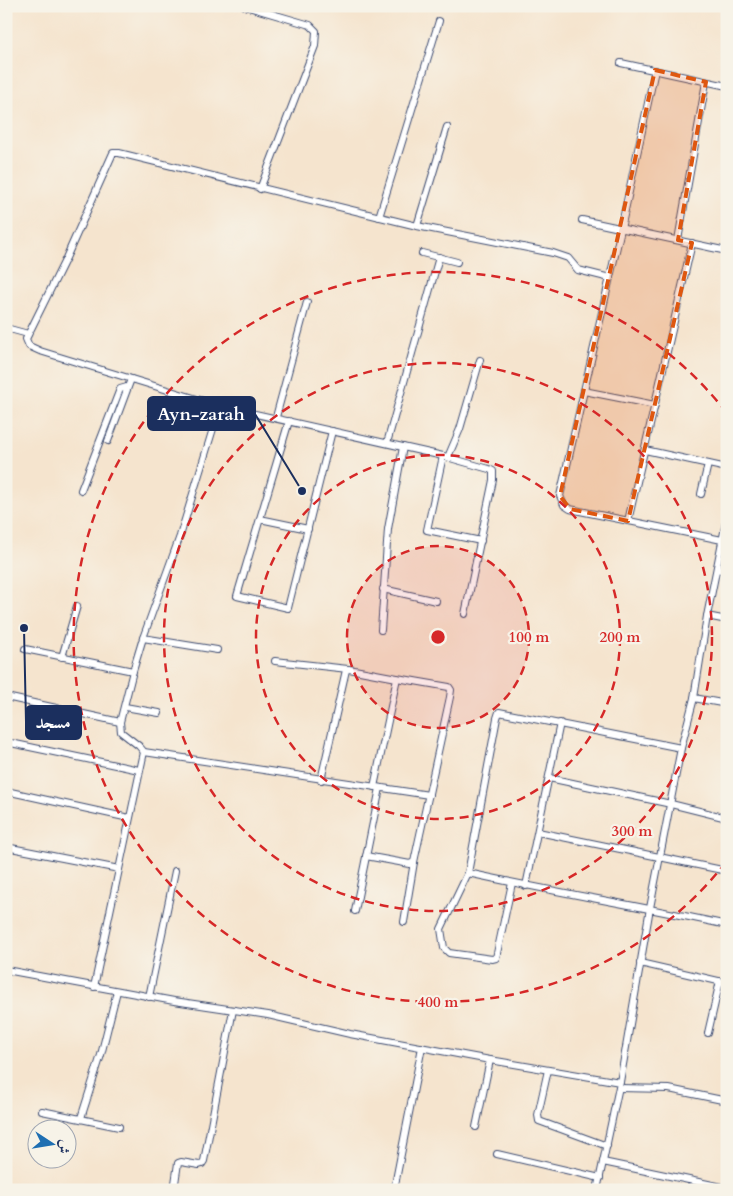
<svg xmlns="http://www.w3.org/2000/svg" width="733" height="1196" font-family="Cardo,Amiri,serif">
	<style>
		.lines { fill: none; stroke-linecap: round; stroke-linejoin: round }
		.street-casing { stroke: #3c4a6f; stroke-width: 8 }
		.street { stroke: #fff; stroke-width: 6 }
		.marked { fill: #de5710; fill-opacity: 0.2; stroke: #de5710; stroke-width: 4; stroke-dasharray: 10 6; stroke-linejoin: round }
		.ring { fill: none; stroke: #d62828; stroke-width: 2.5; stroke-dasharray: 9 6 }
		.centre { fill: #d62828; stroke: #f7f3e8; stroke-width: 2.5 }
		.ring-label { font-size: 15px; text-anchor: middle; font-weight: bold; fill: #d62828; stroke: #f7f3e8; stroke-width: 4.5; stroke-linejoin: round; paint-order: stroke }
		.leader { fill: none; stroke: #1b2f5e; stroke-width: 2 }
		.callout-dot { fill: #1b2f5e; stroke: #f7f3e8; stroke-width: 2 }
		.callout { fill: #1b2f5e; stroke: #1b2f5e; stroke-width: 2 }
		.callout-label { font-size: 18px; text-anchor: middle; font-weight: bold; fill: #fff }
	</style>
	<rect width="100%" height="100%" fill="#f7f3e8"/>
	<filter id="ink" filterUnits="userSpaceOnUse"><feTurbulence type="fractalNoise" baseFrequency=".02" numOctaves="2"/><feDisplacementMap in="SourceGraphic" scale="10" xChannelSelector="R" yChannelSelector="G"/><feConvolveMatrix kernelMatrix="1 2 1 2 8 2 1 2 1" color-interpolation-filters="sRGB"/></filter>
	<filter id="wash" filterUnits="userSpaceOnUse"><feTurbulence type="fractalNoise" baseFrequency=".0096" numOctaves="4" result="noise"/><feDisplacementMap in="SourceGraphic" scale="20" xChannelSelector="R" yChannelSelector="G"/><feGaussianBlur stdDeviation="1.12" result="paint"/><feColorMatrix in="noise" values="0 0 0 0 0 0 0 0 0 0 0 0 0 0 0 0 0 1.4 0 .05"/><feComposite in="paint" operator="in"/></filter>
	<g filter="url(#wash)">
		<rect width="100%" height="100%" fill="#f5e4ce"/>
	</g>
	<g filter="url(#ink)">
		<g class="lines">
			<defs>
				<g id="street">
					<path d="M 245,6 L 310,25 L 316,31 L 315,46 L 260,189"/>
					<path d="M 621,63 L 727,86"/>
					<path d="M 655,70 L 621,229 L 560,496 L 564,505 L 570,509 L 727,541"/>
					<path d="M 447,127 L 417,226 L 119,153 L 113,153 L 66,258 L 26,339 L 29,346 L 40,351 L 220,406 L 443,456 L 489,469 L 493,471 L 493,480 L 465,614"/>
					<path d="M 379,217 L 439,21"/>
					<path d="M 582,220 L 727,251"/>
					<path d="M 417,226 L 553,253 L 568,258 L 578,270 L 610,278"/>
					<path d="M 678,240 L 706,82"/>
					<path d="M 422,253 L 457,262"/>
					<path d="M 6,328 L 28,334"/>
					<path d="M 584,391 L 655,405"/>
					<path d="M 220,406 L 180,536 L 143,638 L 133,671 L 120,722 L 121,732 L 139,746 L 144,752 L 429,795"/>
					<path d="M 276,417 L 307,302"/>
					<path d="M 289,421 L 237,596 L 288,608 L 332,431"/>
					<path d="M 108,441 L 131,379"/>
					<path d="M 387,443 L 439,257"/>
					<path d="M 645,450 L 727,468"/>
					<path d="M 443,456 L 427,530 L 481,541"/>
					<path d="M 448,457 L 460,429 L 480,360"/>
					<path d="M 81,490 L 120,389 L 127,387"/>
					<path d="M 701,494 L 708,464"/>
					<path d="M 260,519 L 308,529"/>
					<path d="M 628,521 L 692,243"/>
					<path d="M 717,569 L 727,571"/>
					<path d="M 383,589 L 436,601"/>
					<path d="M 707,616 L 727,620"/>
					<path d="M 381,630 L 388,529 L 403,447"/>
					<path d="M 143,638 L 217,650"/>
					<path d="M 25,649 L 133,671"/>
					<path d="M 62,657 L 77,606"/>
					<path d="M 275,661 L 348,669"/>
					<path d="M 6,697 L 120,722"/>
					<path d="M 694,698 L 727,704"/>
					<path d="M 125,707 L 159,713"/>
					<path d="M 6,742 L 139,770"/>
					<path d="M 681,748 L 499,712 L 497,718 L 468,873 C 554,892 641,906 727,925"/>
					<path d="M 549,778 L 671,804 L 727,818"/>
					<path d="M 321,780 L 346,670 L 349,669 L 397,678"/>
					<path d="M 374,787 L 397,678 L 449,687 L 451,690 L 450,697 L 414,862 L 404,922"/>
					<path d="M 6,791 L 129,818"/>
					<path d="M 724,817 L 727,805"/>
					<path d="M 538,832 L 727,871"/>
					<path d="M 6,847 L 119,869"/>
					<path d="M 366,856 L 410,864 L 414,862"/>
					<path d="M 468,873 L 441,929 L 444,948 L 449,953 L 492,959 L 496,958 L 512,883"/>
					<path d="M 526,886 L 560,723"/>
					<path d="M 355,911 L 380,788"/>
					<path d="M 640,963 L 727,983"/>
					<path d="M 6,970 L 174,1001 L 268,1015 L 350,1034 L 490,1060 L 620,1082 L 597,1190"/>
					<path d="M 94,987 L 144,752"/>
					<path d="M 149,997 L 175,871"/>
					<path d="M 708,1033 L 720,981"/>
					<path d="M 548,1070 L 538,1115 L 539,1121 L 607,1146"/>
					<path d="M 620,1082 L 650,908 L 681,748 L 694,698 L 707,616 L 727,517"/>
					<path d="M 619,1088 L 669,1089 L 727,1101"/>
					<path d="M 42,1111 L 119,1127"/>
					<path d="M 81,1118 L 101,1055 L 117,991"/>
					<path d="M 476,1127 L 490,1060"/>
					<path d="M 497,1154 L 600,1178"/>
					<path d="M 603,1162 L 727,1188"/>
					<path d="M 174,1190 L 178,1163 L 181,1162 L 199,1165 L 202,1164 L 204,1161 L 233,1010"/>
					<path d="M 394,1190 L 422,1047"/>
				</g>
			</defs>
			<use href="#street" class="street-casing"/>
			<use href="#street" class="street"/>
		</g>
	</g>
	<path class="marked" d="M 655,70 L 706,82 L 678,240 L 692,243 L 628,521 L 570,509 L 560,496 Z"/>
	<circle cx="438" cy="637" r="91" fill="#d62828" fill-opacity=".12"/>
	<g class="ring">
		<circle cx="438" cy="637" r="91"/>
		<circle cx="438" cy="637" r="182"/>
		<circle cx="438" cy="637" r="274"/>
		<path d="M726 862A365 365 0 1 1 726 412"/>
	</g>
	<circle cx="438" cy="637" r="8" class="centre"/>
	<g class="ring-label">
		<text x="529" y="642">100 m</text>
		<text x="620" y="642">200 m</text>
		<text x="632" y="836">300 m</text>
		<text x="438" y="1007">400 m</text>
	</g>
	<path class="leader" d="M302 491L255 414M24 628L26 722"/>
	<g class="callout-dot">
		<circle cx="302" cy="491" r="5"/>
		<circle cx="24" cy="628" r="5"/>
	</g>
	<g class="callout">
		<rect x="148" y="397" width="107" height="33" rx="5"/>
		<rect x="26" y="706" width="55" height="33" rx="5"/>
	</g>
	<g class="callout-label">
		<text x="201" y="420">Ayn-zarah</text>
		<text x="53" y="728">مسجد</text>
	</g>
	<rect width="733" height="1196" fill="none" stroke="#f7f3e8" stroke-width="25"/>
	<g transform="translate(52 1144) rotate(102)"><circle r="24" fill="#f7f3e8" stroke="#9fa5b1"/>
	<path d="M0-4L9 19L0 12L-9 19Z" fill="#1f6fb2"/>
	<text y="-8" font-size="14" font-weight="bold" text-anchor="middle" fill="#1b2f5e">ش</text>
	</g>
</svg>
